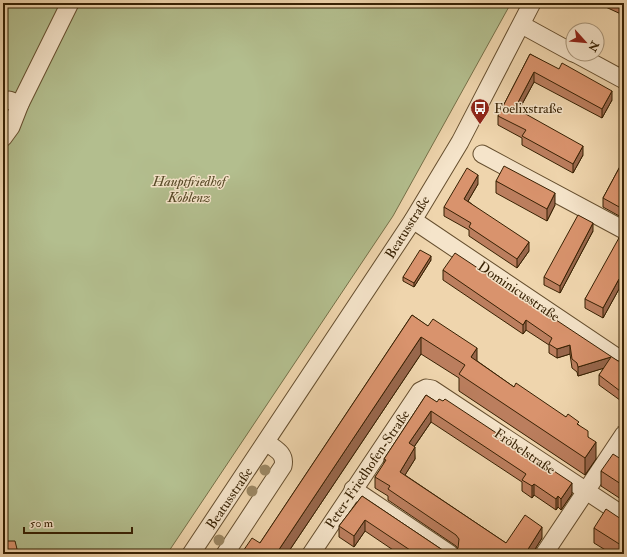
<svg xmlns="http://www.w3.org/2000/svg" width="627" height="557" font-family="'IM FELL Double Pica',serif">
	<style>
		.green { fill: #b3be8e; stroke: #757048 }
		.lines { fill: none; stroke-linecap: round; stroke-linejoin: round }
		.minor-casing { stroke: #654e2e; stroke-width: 19 }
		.minor { stroke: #f5e4ca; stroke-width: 17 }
		.tree { fill: #9b8763 }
		.wall { fill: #bb7e5e; stroke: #372103 }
		.shaded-wall { fill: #98674c; stroke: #372103 }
		.building { fill: #d9936d; stroke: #372103 }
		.labels { text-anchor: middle; stroke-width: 3; stroke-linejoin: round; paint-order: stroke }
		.poi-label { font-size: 14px; fill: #372103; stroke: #f5e4ca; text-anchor: start }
		.park-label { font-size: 14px; font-style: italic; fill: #564826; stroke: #f5e4ca }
		.street-label { font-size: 14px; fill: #372103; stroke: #f5e4ca }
	</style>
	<rect width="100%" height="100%" fill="#efd5ad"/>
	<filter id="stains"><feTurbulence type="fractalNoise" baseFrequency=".005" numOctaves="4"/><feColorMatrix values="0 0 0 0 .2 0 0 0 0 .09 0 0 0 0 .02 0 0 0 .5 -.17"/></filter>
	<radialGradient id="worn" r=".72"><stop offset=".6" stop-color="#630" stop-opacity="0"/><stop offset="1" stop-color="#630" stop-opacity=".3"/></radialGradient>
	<path class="green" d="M 3,3 L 511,3 L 393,216 L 167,554 L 3,554 Z"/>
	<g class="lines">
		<defs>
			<g id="minor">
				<path d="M 522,25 L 573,53"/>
				<path d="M 576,54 L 624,80"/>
				<path d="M 3,102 L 9,100 L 20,104"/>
				<path d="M 3,138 L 11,127 L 20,104 L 70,3"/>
				<path d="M 482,154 L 624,230"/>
				<path d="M 413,220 L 624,362"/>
				<path d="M 353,489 L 450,554"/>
				<path d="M 191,554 L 413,220 L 460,142 L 532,3"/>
				<path d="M 225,554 L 283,466 C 286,453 275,449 266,442"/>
				<path d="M 311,554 L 420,391 L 426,388 L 432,389 L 624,516"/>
				<path d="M 544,554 L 624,434"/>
			</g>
		</defs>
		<use href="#minor" class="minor-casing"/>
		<use href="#minor" class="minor"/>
	</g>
	<g class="tree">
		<circle cx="265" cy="470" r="5.5"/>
		<circle cx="252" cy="491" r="5.5"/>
		<circle cx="219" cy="540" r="5.5"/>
	</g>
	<g class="wall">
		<path d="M 597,3 L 624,3 L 623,15 Z"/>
		<path d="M 530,54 L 612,100 L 602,118 L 534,82 L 519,110 L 583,155 L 573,173 L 522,145 L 522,138 L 498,125 L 498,116 Z"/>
		<path d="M 624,159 L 621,217 L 603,207 L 603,198 Z"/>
		<path d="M 496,181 L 555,205 L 547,221 L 496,193 Z"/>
		<path d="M 478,184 L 468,201 L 529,251 L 517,268 L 469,236 L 469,230 L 444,216 L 444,207 Z"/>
		<path d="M 593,231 L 560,293 L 544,285 L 544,277 Z"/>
		<path d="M 624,238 L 624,291 L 619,289 L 603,318 L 585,308 L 585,299 Z"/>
		<path d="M 431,260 L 414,287 L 403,281 L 403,277 Z"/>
		<path d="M 443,270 L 618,361 L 624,362 L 624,403 L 599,385 L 599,375 L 604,368 L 578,376 L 577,372 L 572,368 L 570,354 L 557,358 L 549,353 L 549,345 L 526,330 L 523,334 L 443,280 Z"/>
		<path d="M 412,315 L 514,387 L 579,425 L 588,437 L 596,459 L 585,475 L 459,391 L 459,378 L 421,354 L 287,554 L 241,554 L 260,543 Z"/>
		<path d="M 426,395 L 572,494 L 561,510 L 558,507 L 556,510 L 534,495 L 532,498 L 522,491 L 522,482 L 431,422 L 414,447 L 415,459 L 405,475 L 506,543 L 542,538 L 532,554 L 399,554 L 365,531 L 354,547 L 339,537 L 339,526 L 362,496 L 444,551 L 454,552 L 458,549 L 456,546 L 388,500 L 388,496 L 375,488 L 375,477 L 384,464 L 384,459 Z"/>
		<path d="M 624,461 L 624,501 L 601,486 L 601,471 Z"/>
		<path d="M 624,521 L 624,554 L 612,554 L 594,543 L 594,528 Z"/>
	</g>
	<g class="shaded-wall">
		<path d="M 624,3 L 624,13 L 623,15 L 623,5 Z"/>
		<path d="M 534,72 L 534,82 L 515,117 L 515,108 Z"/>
		<path d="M 612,91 L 612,100 L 602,118 L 602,109 Z"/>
		<path d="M 583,146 L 583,155 L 573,173 L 573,164 Z"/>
		<path d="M 478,175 L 478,184 L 464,208 L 464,199 Z"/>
		<path d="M 555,193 L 555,205 L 547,221 L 547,209 Z"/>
		<path d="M 624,203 L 624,212 L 621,217 L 621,208 Z"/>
		<path d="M 593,223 L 593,231 L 560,293 L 560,286 Z"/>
		<path d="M 529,242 L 529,251 L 517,268 L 517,259 Z"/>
		<path d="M 431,256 L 431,260 L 414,287 L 414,283 Z"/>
		<path d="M 619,279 L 619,289 L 603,318 L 603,308 Z"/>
		<path d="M 526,320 L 526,330 L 523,334 L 523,325 Z"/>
		<path d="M 421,337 L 421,354 L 287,554 L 276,554 Z"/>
		<path d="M 570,345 L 570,354 L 557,358 L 557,349 Z"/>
		<path d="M 477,348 L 477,365 L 471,357 Z"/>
		<path d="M 611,357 L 611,366 L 578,376 L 578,367 Z"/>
		<path d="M 431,411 L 431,422 L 409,454 L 409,443 Z"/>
		<path d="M 596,442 L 596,459 L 585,475 L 585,458 Z"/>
		<path d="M 415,447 L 415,459 L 400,483 L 400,472 Z"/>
		<path d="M 572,483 L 572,494 L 561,510 L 561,499 Z"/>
		<path d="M 534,484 L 534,495 L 532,498 L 532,486 Z"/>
		<path d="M 558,496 L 558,507 L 556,510 L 556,499 Z"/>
		<path d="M 365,520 L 365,531 L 354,547 L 354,536 Z"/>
		<path d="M 542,527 L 542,538 L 532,554 L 525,554 Z"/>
		<path d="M 17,549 L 17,554 L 14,554 Z"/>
	</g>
	<g class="building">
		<path d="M 619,3 L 624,3 L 623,5 Z"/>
		<path d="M 530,54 L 559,69 L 562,63 L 612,91 L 602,109 L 534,72 L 515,108 L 583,146 L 573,164 L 522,136 L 526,130 L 498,116 Z"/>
		<path d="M 624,159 L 624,203 L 621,208 L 603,198 Z"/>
		<path d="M 504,166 L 555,193 L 547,209 L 496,181 Z"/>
		<path d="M 467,168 L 478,175 L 464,199 L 529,242 L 517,259 L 469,227 L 471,223 L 444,207 Z"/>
		<path d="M 578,215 L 593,223 L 560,286 L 544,277 Z"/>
		<path d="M 620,236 L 624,238 L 624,281 L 619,279 L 603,308 L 585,299 Z"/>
		<path d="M 420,250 L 431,256 L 414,283 L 403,277 Z"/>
		<path d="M 455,253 L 618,361 L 624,362 L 624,394 L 599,375 L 611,357 L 578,367 L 577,363 L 572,359 L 570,345 L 557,349 L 549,344 L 552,338 L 526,320 L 523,325 L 443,270 Z"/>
		<path d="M 412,315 L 428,326 L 433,319 L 477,348 L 471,357 L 514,387 L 516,383 L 566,417 L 568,414 L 579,422 L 577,424 L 588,431 L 588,437 L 596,442 L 585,458 L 459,374 L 465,365 L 421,337 L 276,554 L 275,554 L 269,550 L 266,554 L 241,554 L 252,538 L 260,543 Z"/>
		<path d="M 426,395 L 437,402 L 439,399 L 443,401 L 445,399 L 572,483 L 561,499 L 558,496 L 556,499 L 534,484 L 532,486 L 522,480 L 526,474 L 431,411 L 409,443 L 415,447 L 400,472 L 506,543 L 525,515 L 542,527 L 525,554 L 416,554 L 365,520 L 354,536 L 339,526 L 362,496 L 444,551 L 454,552 L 458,548 L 459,539 L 456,535 L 388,489 L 390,486 L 375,477 L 386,460 L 384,459 Z"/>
		<path d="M 613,454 L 624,461 L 624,486 L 601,471 Z"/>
		<path d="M 606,509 L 624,521 L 624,547 L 594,528 Z"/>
		<path d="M 3,541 L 15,541 L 17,549 L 14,554 L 3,554 Z"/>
	</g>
	<defs>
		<symbol id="bus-pin" viewBox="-11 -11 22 30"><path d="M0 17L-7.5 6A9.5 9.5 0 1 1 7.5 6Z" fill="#8f2418" stroke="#f5e4ca"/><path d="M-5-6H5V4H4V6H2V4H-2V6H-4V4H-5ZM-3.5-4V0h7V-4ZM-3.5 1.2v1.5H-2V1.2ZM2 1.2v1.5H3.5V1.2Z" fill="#fff"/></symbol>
	</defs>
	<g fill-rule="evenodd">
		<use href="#bus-pin" x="469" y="97" width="22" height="30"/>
	</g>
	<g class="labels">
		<g class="poi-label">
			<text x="494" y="113">Foelixstraße</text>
		</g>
		<g class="park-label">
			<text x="189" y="186">Hauptfriedhof<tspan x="189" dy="16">Koblenz</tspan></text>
		</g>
		<g class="street-label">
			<text transform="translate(407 227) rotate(-58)" y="5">Beatusstraße</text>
			<text transform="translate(519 291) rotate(34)" y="5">Dominicusstraße</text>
			<text transform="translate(525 451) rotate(34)" y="5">Fröbelstraße</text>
			<text transform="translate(367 469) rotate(-56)" y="5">Peter-Friedhofen-Straße</text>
			<text transform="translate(229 498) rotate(-56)" y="5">Beatusstraße</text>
		</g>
	</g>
	<rect width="627" height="557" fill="none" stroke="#efd5ad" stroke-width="16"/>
	<rect x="4" y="4" width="619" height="549" fill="none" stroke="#372103" stroke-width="2"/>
	<rect x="8" y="8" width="611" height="541" fill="none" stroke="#372103"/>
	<g transform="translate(585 42) rotate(117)"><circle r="19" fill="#f5e4ca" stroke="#a9967a"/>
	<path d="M0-3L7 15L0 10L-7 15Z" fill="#8f2418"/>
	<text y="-6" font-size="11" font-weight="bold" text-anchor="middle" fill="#372103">N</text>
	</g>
	<path d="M24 527v6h108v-6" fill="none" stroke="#372103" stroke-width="2"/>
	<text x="30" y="527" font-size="12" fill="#372103" stroke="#f5e4ca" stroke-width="3" paint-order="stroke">50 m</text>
	<rect width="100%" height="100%" filter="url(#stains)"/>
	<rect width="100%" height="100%" fill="url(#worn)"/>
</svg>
